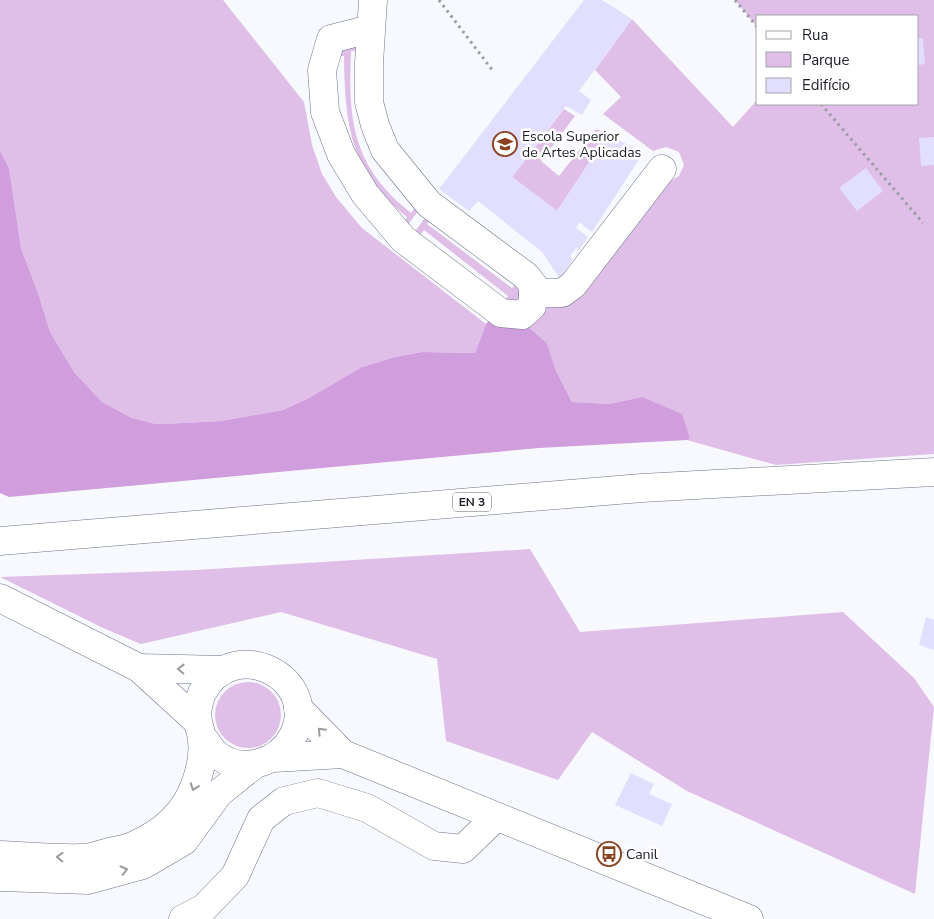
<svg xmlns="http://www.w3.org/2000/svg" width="934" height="919" font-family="'Nunito Sans',sans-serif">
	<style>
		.green { fill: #dfbee8 }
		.forest { fill: #d09ddd }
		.building { fill: #e2defd }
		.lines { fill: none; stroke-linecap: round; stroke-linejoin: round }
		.minor-casing { stroke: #6a7487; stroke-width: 29 }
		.major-casing { stroke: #6a7487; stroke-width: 29 }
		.path { stroke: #9a9da3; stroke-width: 3; stroke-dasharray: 2.5 4; stroke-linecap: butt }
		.minor { stroke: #fff; stroke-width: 28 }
		.major { stroke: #fff; stroke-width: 28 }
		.oneway { stroke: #989a9d }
		.labels { text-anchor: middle; stroke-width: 5; stroke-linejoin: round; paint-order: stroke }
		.shield { fill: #fff; stroke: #5f6267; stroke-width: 1 }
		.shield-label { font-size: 12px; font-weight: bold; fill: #1a1e26 }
		.poi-label { font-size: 14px; fill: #1a1e26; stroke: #fff; text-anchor: start }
	</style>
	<rect width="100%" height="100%" fill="#f7f9fe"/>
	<g class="green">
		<path d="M 0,0 L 223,0 L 304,102 L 312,145 L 322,174 L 336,197 L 362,228 L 486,324 L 475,353 L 422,352 L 395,357 L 362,367 L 309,398 L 283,410 L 221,421 L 184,423 L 156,424 L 132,418 L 102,402 L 74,372 L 50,332 L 38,293 L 21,248 L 9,168 L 0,151 Z"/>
		<path d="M 735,0 L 934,0 L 934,454 L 776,465 L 687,440 L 690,439 L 642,397 L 609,404 L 572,402 L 556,371 L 547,343 L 520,320 L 666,183 L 679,176 L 684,165 L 679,152 L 666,147 L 653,151 L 603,114 L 621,97 L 595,70 L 632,19 L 733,127 L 758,99 L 758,104 L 918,104 L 918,16 L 758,16 L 758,28 Z"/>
		<path d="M 344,41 L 365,50 L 351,51 C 349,105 349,150 388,192 C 395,200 403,206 411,213 L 418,203 L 422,206 L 403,231 L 400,228 L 407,217 C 350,170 345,126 344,56 L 332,56 Z"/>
		<path d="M 564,109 L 575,116 L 541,161 L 559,176 L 596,129 L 608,134 L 557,211 L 512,177 Z"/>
		<path d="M 429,212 L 434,215 L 427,224 L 512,288 L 520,279 L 523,304 L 500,306 L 508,296 L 424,230 L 416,240 L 411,237 Z"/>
		<path d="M 530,549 L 580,632 L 843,612 L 914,678 L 934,707 L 915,894 L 687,791 L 592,732 L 558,780 L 446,741 L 437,659 L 281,612 L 141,644 L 103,628 L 0,577 L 195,570 Z"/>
		<circle cx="248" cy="715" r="33"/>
	</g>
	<path class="forest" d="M 0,151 L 9,168 L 21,248 L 38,293 L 50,332 L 74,372 L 102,402 L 132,418 L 156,424 L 184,423 L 221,421 L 283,410 L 309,398 L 362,367 L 395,357 L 422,352 L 475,353 L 486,324 L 493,315 L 520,320 L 547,343 L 556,371 L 572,402 L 609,404 L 642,397 L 682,414 L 690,439 L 687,440 L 539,448 L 9,497 L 0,493 Z"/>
	<g class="building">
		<path d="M 584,0 L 602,0 L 632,19 L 579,91 L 591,100 L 582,115 L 566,106 L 512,177 L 557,211 L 608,134 L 643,153 L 592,232 L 579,222 L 576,228 L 588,237 L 579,250 L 576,248 L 570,256 L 573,259 L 560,279 L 542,252 L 478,201 L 469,211 L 439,189 Z"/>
		<path d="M 918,38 L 923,38 L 925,64 L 918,65 Z"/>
		<path d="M 934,137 L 934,165 L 921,166 L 919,138 Z"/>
		<path d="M 866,168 L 883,191 L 857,211 L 839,188 Z"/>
		<path d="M 926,617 L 934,620 L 934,650 L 919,645 Z"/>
		<path d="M 631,773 L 654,784 L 649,794 L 672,804 L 662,826 L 615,805 Z"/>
	</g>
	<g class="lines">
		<defs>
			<g id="minor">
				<path d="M 370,29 L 331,39 L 322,70 L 325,112 L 341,154 L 365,194 L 403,239 L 501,313 L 522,315 L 532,306 L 534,286 L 526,276 L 429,204 L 385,150 L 375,125 L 369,102 L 369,63 L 373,0"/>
				<path d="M 533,293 L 562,293 L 573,285 L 662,169"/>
				<path d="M 183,919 L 204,908 L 235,876 L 261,819 L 284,801 L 318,793 L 367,808 L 434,846 L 463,849 L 496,817"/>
			</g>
			<g id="major">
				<path d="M 0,541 L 642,488 L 934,472"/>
				<path d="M 0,598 L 139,668 L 197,721"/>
				<path d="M 139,668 L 223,670"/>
				<path d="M 298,708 L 343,754 L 749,919"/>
				<path d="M 273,758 L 343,754"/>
				<path d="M 0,855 C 28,856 56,859 83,858 C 92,858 101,854 109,852 C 118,850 127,849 135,845 C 162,833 185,813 195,785 C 202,766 206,746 199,726 C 196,716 198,703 202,693 C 233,633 322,678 293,736 C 279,763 241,775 216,754 C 211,750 208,744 204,739"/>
				<path d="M 0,877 L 88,880 L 143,865 L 184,841 L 219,793 L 254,765"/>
			</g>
		</defs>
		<use href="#minor" class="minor-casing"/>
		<use href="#major" class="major-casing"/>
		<g class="path">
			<path d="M 439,0 L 493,71"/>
			<path d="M 735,0 L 758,28"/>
			<path d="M 821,104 L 923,223"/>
		</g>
		<use href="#minor" class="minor"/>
		<use href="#major" class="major"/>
	</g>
	<defs><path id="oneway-chevron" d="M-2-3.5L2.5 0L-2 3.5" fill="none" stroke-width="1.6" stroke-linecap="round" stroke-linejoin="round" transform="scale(1.25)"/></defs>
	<g class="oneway">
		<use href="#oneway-chevron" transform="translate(181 669) rotate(-179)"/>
		<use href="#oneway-chevron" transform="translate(321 731) rotate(-134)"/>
		<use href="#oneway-chevron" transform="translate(194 787) rotate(110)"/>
		<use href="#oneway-chevron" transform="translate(60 857) rotate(-178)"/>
		<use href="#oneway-chevron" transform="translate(124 870) rotate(-14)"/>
	</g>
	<defs>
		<symbol id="university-ring" viewBox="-11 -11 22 22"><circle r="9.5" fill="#fff" stroke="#894220" stroke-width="1.5"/><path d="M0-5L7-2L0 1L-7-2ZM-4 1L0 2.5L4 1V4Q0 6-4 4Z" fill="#894220"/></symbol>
		<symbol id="bus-ring" viewBox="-11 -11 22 22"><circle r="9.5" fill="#fff" stroke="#894220" stroke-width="1.5"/><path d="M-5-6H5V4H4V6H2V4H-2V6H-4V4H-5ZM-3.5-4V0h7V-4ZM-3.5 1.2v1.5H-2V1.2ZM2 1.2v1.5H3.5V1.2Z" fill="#894220"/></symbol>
	</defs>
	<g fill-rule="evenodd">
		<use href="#university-ring" x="491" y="130" width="28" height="28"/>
		<use href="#bus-ring" x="595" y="840" width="28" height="28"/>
	</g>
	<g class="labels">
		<rect class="shield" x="453" y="492.5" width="38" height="19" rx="4"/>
		<g class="shield-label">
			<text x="472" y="506">EN 3</text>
		</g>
		<g class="poi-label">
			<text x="522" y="141">Escola Superior<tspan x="522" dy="16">de Artes Aplicadas</tspan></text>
			<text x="626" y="859">Canil</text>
		</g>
	</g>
	<rect x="756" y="15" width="162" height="90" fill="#ffffff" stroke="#a3a5a8"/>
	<rect x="766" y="31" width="25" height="8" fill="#ffffff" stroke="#a3a5a8"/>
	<text x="802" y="40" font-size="15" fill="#1a1e26">Rua</text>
	<rect x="766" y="52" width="25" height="15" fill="#dfbee8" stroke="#a3a5a8"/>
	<text x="802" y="65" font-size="15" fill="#1a1e26">Parque</text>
	<rect x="766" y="78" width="25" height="15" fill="#e2defd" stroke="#a3a5a8"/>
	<text x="802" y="90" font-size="15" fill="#1a1e26">Edifício</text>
</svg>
